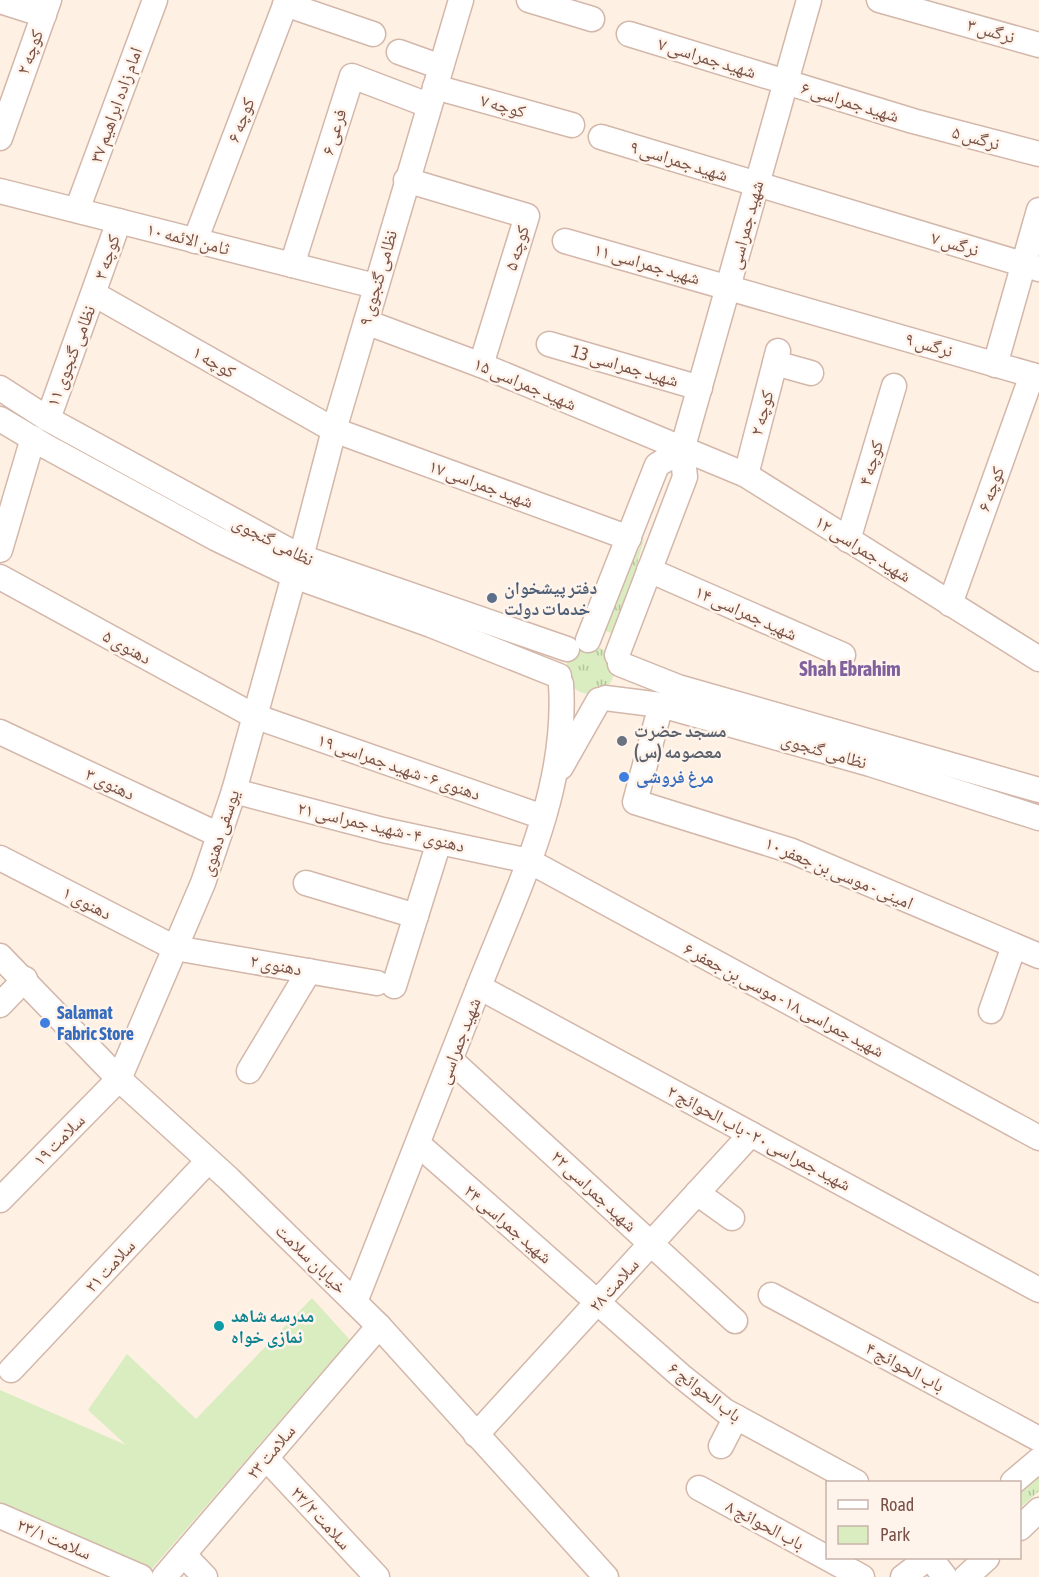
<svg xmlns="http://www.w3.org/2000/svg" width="1039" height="1577" font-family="'Asap Condensed','Noto Naskh Arabic',sans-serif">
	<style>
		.grass { fill: url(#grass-tufts) }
		.park { fill: #d9edc0 }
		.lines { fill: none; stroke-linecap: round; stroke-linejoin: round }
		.minor-casing { stroke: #d3b7aa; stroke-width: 27 }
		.minor { stroke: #fff; stroke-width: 24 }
		.service-dot { fill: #5c6f8a; stroke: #fff4eb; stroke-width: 2 }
		.worship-dot { fill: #6b7280; stroke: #fff4eb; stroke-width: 2 }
		.shop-dot { fill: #3f7fe0; stroke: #fff4eb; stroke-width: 2 }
		.culture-dot { fill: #0f9aa8; stroke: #fff4eb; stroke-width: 2 }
		.labels { text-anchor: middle; stroke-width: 5; stroke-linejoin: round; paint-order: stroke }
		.street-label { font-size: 18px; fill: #795146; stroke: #fff4eb }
		.service-label { font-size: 18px; font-weight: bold; fill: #4e5e75; stroke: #fff4eb; text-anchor: start }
		.worship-label { font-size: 18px; font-weight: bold; fill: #5b616d; stroke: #fff4eb; text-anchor: start }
		.shop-label { font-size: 18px; font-weight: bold; fill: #366cbe; stroke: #fff4eb; text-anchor: start }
		.culture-label { font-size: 18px; font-weight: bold; fill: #0d838f; stroke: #fff4eb; text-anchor: start }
		.neighbourhood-label { font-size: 20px; font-weight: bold; fill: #80619d; stroke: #fff4eb }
	</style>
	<defs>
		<pattern id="grass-tufts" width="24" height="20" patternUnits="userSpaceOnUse" patternTransform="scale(1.5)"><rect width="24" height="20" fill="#d9edc0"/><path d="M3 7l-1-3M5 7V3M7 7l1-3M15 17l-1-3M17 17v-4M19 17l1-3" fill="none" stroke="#b5c29e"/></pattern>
	</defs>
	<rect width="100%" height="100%" fill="#fef0e3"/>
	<g class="grass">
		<path d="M 645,536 L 616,635 L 601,629 Z"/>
		<circle cx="590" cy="670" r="24"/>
		<path d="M 1039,1475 L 1039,1491 L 1020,1508 L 1020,1493 Z"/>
	</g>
	<path class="park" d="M 312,1298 L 350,1340 L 149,1572 L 0,1507 L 0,1390 L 126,1445 L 88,1410 L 127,1354 L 196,1419 Z"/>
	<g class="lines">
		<defs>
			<g id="minor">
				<path d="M 529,0 L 592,19"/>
				<path d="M 879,0 L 1039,45"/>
				<path d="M 0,1 L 44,15"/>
				<path d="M 285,4 L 373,34"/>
				<path d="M 629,34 L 913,121 L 1039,154"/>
				<path d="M 399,52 L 441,67"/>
				<path d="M 435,87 L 572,125"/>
				<path d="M 601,137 L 1039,269"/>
				<path d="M 0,138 L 49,0"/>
				<path d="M 406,180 L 527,216 L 481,365"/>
				<path d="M 0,191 L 375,286"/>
				<path d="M 77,210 L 155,0"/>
				<path d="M 195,241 L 287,0"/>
				<path d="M 565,241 L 1039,377"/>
				<path d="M 292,265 L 352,76 L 428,105"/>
				<path d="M 94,294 L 334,430 L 629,538"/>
				<path d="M 366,322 L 481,365 L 746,475 L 1039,659"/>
				<path d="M 549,344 L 700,388"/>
				<path d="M 775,363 L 811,373"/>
				<path d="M 995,365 L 1039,210"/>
				<path d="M 0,388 L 48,419 L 301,557 L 567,649"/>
				<path d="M 0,419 L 47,447 L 215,538 L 294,576 L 431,625 L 559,676"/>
				<path d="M 48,419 L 119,221"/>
				<path d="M 746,475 L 778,351"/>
				<path d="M 848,540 L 894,386"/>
				<path d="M 0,550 L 33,438"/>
				<path d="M 301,557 L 334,430 L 461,0"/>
				<path d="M 649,570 L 843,655"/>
				<path d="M 0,577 L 254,716 L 543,817"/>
				<path d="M 950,604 L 1032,375"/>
				<path d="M 588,640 L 657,465 L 682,450"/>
				<path d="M 617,655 L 685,477 L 682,450 L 809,0"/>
				<path d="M 620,664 L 678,687 L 1039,790"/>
				<path d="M 605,698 L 661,705 L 870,764 L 1039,818"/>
				<path d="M 661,705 L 635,802 L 792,851 L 1039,956"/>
				<path d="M 0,732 L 219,835"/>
				<path d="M 561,767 L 599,700"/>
				<path d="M 234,791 L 383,830 L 529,861 L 1039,1138"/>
				<path d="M 0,858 L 175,948 L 377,983"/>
				<path d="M 306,883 L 416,916"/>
				<path d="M 0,956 L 119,1079 L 229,1179 L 379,1326 L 606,1577"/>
				<path d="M 394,986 L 439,842"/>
				<path d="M 479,987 L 1039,1290"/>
				<path d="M 0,1005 L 25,979"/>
				<path d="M 991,1011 L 1014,946"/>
				<path d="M 452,1061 L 735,1321"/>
				<path d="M 249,1071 L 309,971"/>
				<path d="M 418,1144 L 680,1375 L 725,1411 L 856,1482"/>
				<path d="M 697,1193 L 732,1218"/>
				<path d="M 0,1200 L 119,1079 L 203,883 L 234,791 L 294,576"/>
				<path d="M 771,1295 L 1039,1439"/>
				<path d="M 355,1302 C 397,1196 439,1090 480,984 C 518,888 568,790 561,684"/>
				<path d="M 11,1370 L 208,1161"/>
				<path d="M 476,1435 L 751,1134"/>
				<path d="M 721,1446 L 736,1417"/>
				<path d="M 266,1458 L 377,1577"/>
				<path d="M 1013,1482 L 1039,1460"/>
				<path d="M 699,1488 L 862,1577"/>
				<path d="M 0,1516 L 141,1577"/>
				<path d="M 1020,1528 L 1039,1510"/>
				<path d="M 184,1555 L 205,1577"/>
				<path d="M 935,1558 L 935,1564 L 945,1577"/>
				<path d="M 164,1577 L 379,1326"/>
				<path d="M 903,1577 L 928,1558"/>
				<path d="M 966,1577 L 987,1558"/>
			</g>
		</defs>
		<use href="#minor" class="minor-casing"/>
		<use href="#minor" class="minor"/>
	</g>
	<circle class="service-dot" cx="492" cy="598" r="6"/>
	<circle class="worship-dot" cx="622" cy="741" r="6"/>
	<g class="shop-dot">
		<circle cx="624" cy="777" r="6"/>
		<circle cx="45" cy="1023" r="6"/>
	</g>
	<circle class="culture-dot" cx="219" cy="1326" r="6"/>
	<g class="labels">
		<g class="street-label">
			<text transform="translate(991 31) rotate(16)" y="6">نرگس ۳</text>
			<text transform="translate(30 52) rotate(-70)" y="6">کوچه ۲</text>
			<text transform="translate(707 58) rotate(17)" y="6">شهید جمراسی ۷</text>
			<text transform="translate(850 102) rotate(17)" y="6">شهید جمراسی ۶</text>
			<text transform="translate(116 105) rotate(-70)" y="6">امام زاده ابراهیم ۳۷</text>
			<text transform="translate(503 106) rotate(16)" y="6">کوچه ۷</text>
			<text transform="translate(241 120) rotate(-69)" y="6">کوچه ۶</text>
			<text transform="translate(334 132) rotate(-73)" y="6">فرعی ۶</text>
			<text transform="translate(976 138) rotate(15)" y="6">نرگس ۵</text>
			<text transform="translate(679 161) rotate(17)" y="6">شهید جمراسی ۹</text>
			<text transform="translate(746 225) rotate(-75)" y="6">شهید جمراسی</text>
			<text transform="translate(188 239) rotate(14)" y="6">ثامن الائمه ۱۰</text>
			<text transform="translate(955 244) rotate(16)" y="6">نرگس ۷</text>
			<text transform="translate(517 248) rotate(-73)" y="6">کوچه ۵</text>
			<text transform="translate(107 257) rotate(-71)" y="6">کوچه ۳</text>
			<text transform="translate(647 264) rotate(16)" y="6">شهید جمراسی ۱۱</text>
			<text transform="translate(378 278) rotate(-74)" y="6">نظامی گنجوی ۹</text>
			<text transform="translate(929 345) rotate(16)" y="6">نرگس ۹</text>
			<text transform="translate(71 356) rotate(-69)" y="6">نظامی گنجوی ۱۱</text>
			<text transform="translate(214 362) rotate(30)" y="6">کوچه ۱</text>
			<text transform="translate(625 366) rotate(16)" y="6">شهید جمراسی 13</text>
			<text transform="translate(525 384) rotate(23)" y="6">شهید جمراسی ۱۵</text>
			<text transform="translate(762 413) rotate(-75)" y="6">کوچه ۲</text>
			<text transform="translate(871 463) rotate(-73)" y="6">کوچه ۴</text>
			<text transform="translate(481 484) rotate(20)" y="6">شهید جمراسی ۱۷</text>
			<text transform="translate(991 489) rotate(-70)" y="6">کوچه ۶</text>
			<text transform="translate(273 541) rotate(27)" y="6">نظامی گنجوی</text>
			<text transform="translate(863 549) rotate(32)" y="6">شهید جمراسی ۱۲</text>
			<text transform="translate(746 613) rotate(24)" y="6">شهید جمراسی ۱۴</text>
			<text transform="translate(127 647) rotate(29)" y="6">دهنوی ۵</text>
			<text transform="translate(824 751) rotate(16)" y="6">نظامی گنجوی</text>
			<text transform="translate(399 767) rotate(19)" y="6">دهنوی ۶ - شهید جمراسی ۱۹</text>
			<text transform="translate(110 784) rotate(25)" y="6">دهنوی ۳</text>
			<text transform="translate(381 827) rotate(13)" y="6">دهنوی ۴ - شهید جمراسی ۲۱</text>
			<text transform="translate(220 833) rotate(-72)" y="6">یوسفی دهنوی</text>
			<text transform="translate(839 873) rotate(23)" y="6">امینی - موسی بن جعفر ۱۰</text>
			<text transform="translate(87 903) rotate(27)" y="6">دهنوی ۱</text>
			<text transform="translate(276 965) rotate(10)" y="6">دهنوی ۲</text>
			<text transform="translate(784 1000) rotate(28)" y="6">شهید جمراسی ۱۸ - موسی بن جعفر ۶</text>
			<text transform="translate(459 1041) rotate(-69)" y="6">شهید جمراسی</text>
			<text transform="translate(759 1138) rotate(28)" y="6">شهید جمراسی ۲۰ - باب الحوائج ۲</text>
			<text transform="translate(59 1140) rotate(-45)" y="6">سلامت ۱۹</text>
			<text transform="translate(594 1191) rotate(43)" y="6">شهید جمراسی ۲۲</text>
			<text transform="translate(508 1224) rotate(41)" y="6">شهید جمراسی ۲۴</text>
			<text transform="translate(311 1259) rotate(44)" y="6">خیابان سلامت</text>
			<text transform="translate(110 1266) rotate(-47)" y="6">سلامت ۲۱</text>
			<text transform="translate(614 1285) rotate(-48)" y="6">سلامت ۲۸</text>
			<text transform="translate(905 1367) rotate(28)" y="6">باب الحوائج ۴</text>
			<text transform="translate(705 1392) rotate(37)" y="6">باب الحوائج ۶</text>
			<text transform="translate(271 1452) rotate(-50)" y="6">سلامت ۲۳</text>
			<text transform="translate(321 1518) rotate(47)" y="6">سلامت ۲۳/۲</text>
			<text transform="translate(765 1525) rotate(28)" y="6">باب الحوائج ۸</text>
			<text transform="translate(54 1539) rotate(23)" y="6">سلامت ۲۳/۱</text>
		</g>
		<g class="service-label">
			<text x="504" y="594">دفتر پیشخوان<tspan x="504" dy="21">خدمات دولت</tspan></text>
		</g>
		<g class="worship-label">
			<text x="634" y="737">مسجد حضرت<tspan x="634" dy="21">معصومه (س)</tspan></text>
		</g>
		<g class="shop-label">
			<text x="636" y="783">مرغ فروشی</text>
			<text x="57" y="1019">Salamat<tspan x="57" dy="21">Fabric Store</tspan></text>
		</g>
		<g class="culture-label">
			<text x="231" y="1322">مدرسه شاهد<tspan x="231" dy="21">نمازی خواه</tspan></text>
		</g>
		<g class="neighbourhood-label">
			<text x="850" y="676">Shah Ebrahim</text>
		</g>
	</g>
	<rect x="826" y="1481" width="195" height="78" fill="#fff4eb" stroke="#c9b3a9" stroke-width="1.5"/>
	<rect x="838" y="1500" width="30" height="9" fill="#ffffff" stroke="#c9b3a9" stroke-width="1.5"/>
	<text x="880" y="1511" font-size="18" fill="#795146">Road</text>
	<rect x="838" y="1526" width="30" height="18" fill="#d9edc0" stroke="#c9b3a9" stroke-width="1.5"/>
	<text x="880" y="1541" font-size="18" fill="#795146">Park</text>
</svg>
